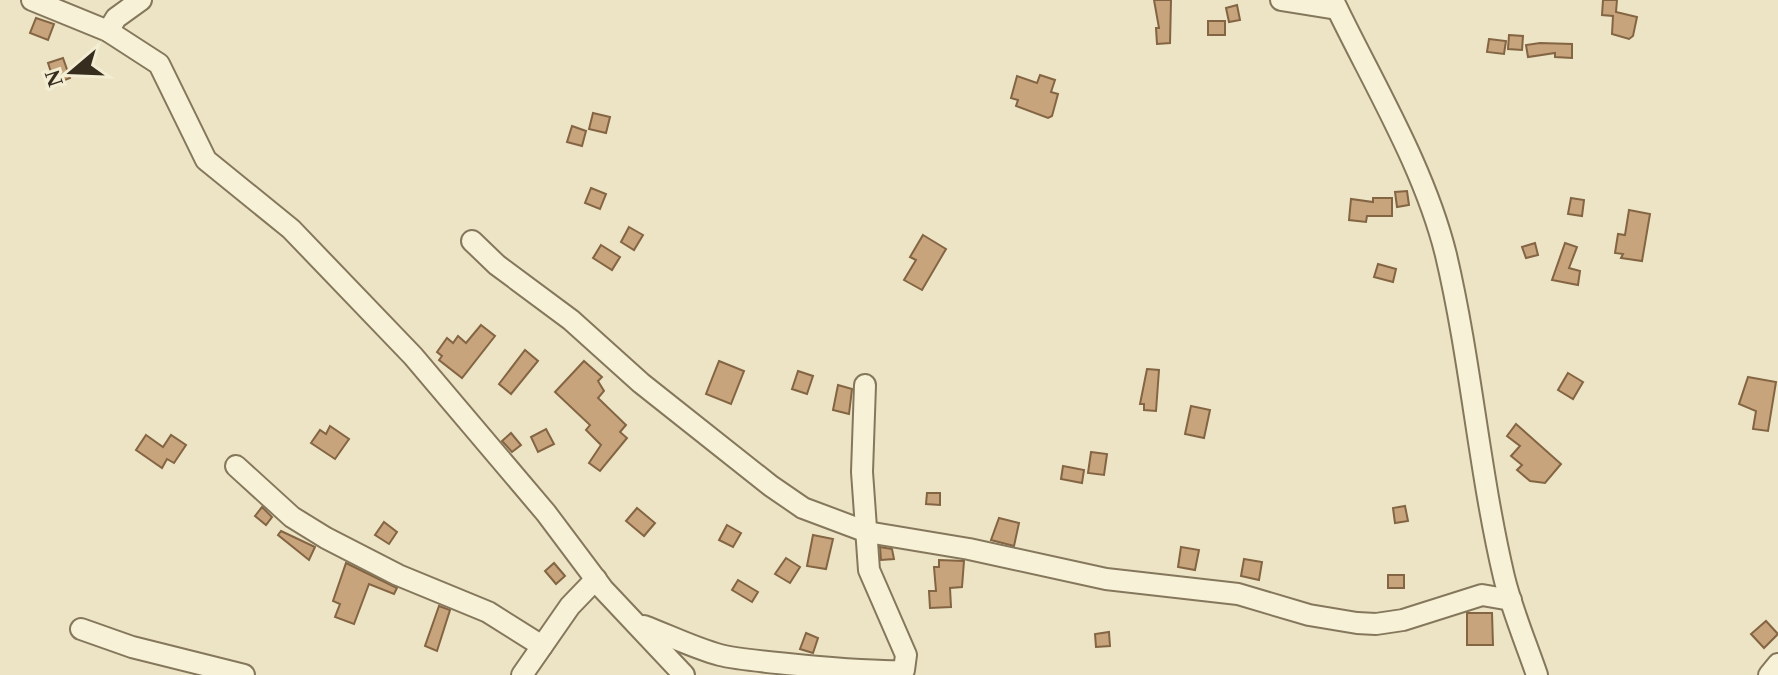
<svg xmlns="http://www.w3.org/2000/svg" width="1778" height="675" font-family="Georgia,serif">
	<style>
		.building { fill: #c8a47c; stroke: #836443; stroke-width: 2 }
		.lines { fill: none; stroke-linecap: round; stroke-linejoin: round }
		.minor-casing { stroke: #85775c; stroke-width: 24 }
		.minor { stroke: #f7f1d7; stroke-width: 20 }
	</style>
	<rect width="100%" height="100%" fill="#ece4c4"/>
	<g class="building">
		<path d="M 1154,0 L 1171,0 L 1170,43 L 1157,44 L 1156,28 L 1159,28 Z"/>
		<path d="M 1603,0 L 1617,0 L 1616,12 L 1637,17 L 1633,36 L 1629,39 L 1612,34 L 1613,16 L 1602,15 Z"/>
		<path d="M 1237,5 L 1240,20 L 1229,22 L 1226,8 Z"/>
		<path d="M 36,18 L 54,24 L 48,40 L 30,33 Z"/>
		<rect x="1208" y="21" width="17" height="14"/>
		<path d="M 1509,35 L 1523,36 L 1522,50 L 1508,49 Z"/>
		<path d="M 1489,39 L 1506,41 L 1504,54 L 1487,52 Z"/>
		<path d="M 1540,43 L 1572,44 L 1572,58 L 1555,57 L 1555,53 L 1528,57 L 1526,45 Z"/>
		<path d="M 63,58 L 70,78 L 55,84 L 48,63 Z"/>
		<path d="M 1040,75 L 1055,80 L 1051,92 L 1058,94 L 1052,116 L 1048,118 L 1016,106 L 1018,100 L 1011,98 L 1017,76 L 1037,83 Z"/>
		<path d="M 593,113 L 610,117 L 606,133 L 589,129 Z"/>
		<path d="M 572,126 L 586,131 L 582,146 L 567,142 Z"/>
		<path d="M 591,188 L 606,194 L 600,209 L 585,203 Z"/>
		<path d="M 1407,191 L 1409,205 L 1397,207 L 1395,192 Z"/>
		<path d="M 1373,198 L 1392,198 L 1392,216 L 1367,216 L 1366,222 L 1349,220 L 1351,199 L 1373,202 Z"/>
		<path d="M 1571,198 L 1584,200 L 1582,216 L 1568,214 Z"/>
		<path d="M 1629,210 L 1650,214 L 1642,261 L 1621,258 L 1623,254 L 1615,253 L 1618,234 L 1625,235 Z"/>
		<path d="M 629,227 L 643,235 L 634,250 L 621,242 Z"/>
		<path d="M 923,235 L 946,249 L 922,290 L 904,280 L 916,260 L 910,257 Z"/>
		<path d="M 1535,243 L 1538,255 L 1526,258 L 1522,247 Z"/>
		<path d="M 1565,243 L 1577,247 L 1569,268 L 1580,271 L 1578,285 L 1552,280 Z"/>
		<path d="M 601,245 L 620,257 L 612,270 L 593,258 Z"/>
		<path d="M 1378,264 L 1396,269 L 1393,282 L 1374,277 Z"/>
		<path d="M 481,325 L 495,336 L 462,378 L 439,360 L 442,356 L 437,352 L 447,338 L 453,343 L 458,336 L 466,343 Z"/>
		<path d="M 525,350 L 538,361 L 511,394 L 499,384 Z"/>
		<path d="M 584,361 L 602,377 L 598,381 L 604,391 L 598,398 L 626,425 L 620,432 L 627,438 L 600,471 L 589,463 L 601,445 L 586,430 L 590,425 L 555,392 Z"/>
		<path d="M 719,361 L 744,371 L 731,404 L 706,394 Z"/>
		<path d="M 1147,369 L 1159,370 L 1156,411 L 1144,410 L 1144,404 L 1140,404 Z"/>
		<path d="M 798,371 L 813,376 L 807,394 L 792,389 Z"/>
		<path d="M 1568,373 L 1583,382 L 1573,399 L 1558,390 Z"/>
		<path d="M 1748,377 L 1776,382 L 1768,431 L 1753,429 L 1756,411 L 1739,404 Z"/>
		<path d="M 838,385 L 852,389 L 849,414 L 833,410 Z"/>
		<path d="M 1191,406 L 1210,410 L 1204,438 L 1185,434 Z"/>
		<path d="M 1516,424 L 1561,464 L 1545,483 L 1530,481 L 1517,470 L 1522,465 L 1511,456 L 1520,446 L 1507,436 Z"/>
		<path d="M 330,426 L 349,439 L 335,459 L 311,443 L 320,430 L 326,434 Z"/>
		<path d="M 546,429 L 554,444 L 538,452 L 531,437 Z"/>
		<path d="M 511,433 L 521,445 L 512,452 L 502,441 Z"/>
		<path d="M 146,435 L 163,447 L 171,435 L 186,445 L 174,463 L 167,459 L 162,468 L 136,450 Z"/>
		<path d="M 1091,452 L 1107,454 L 1104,475 L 1088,473 Z"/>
		<path d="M 1063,466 L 1084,470 L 1082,483 L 1061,479 Z"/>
		<path d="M 927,493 L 940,493 L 940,505 L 926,504 Z"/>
		<path d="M 1405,506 L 1408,521 L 1395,523 L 1393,508 Z"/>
		<path d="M 262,507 L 272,517 L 266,525 L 255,516 Z"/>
		<path d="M 637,508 L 655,523 L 644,536 L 626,521 Z"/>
		<path d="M 999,518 L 1019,523 L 1014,546 L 991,540 Z"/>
		<path d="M 384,522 L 397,532 L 389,544 L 375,535 Z"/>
		<path d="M 727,525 L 741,533 L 733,547 L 719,540 Z"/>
		<path d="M 281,531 L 315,547 L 309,560 L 278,535 Z"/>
		<path d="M 813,535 L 833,539 L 826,569 L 807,566 Z"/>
		<path d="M 880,547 L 892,549 L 894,559 L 881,560 Z"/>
		<path d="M 1181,547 L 1199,550 L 1195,570 L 1178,567 Z"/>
		<path d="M 786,558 L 800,567 L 790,583 L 775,574 Z"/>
		<path d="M 1244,559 L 1262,562 L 1259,580 L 1241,576 Z"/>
		<path d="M 939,560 L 964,561 L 962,587 L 950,588 L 951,607 L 930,608 L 929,591 L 936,591 L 934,567 L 939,567 Z"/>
		<path d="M 346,563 L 397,588 L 394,594 L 369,584 L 354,624 L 335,617 L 340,604 L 333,601 Z"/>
		<path d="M 554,563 L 565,576 L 556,584 L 545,571 Z"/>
		<rect x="1388" y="575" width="16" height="13"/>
		<path d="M 738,580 L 758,592 L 752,602 L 732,590 Z"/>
		<path d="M 439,606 L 450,610 L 437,651 L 425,646 Z"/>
		<path d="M 1467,613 L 1492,613 L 1493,645 L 1467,645 Z"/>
		<path d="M 1766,621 L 1778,634 L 1764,648 L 1751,634 Z"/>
		<path d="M 1109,632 L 1110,646 L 1096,647 L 1095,634 Z"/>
		<path d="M 806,633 L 818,638 L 813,653 L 800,649 Z"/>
	</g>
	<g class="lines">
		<defs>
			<g id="minor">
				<path d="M 32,0 L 108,31 L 159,64 L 206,160 L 291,229 L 413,356 L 546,513 L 603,589 L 684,675"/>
				<path d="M 1281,0 L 1337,9"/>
				<path d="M 1333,0 C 1372,82 1424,166 1446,255 C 1471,361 1479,471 1504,577 C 1512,610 1526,643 1537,675"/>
				<path d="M 108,31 L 116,18 L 141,0"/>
				<path d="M 472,241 L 497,265 L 571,320 L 641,383 L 771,486 L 803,508 L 867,532 L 969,549 L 1106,579 L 1238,594 L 1309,615 L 1357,623 L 1376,624 L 1403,620 L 1482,595 L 1511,600"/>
				<path d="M 236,466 L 292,517 L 326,538 L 398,575 L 488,612 L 542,646"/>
				<path d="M 644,626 C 668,635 694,648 720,655 C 744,661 890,675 904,670 L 906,655 L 869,570 L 862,472 L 865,385"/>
				<path d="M 81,629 L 132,647 L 244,675"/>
				<path d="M 522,675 L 570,606 L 596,579"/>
				<path d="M 1769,675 L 1778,664"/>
			</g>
		</defs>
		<use href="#minor" class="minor-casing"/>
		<use href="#minor" class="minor"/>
	</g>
	<g transform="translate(72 72) rotate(251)" stroke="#f3eed3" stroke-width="6" paint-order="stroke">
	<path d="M0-6L14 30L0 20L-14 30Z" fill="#362d1f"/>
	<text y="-12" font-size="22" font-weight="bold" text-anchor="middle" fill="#362d1f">N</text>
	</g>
</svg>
